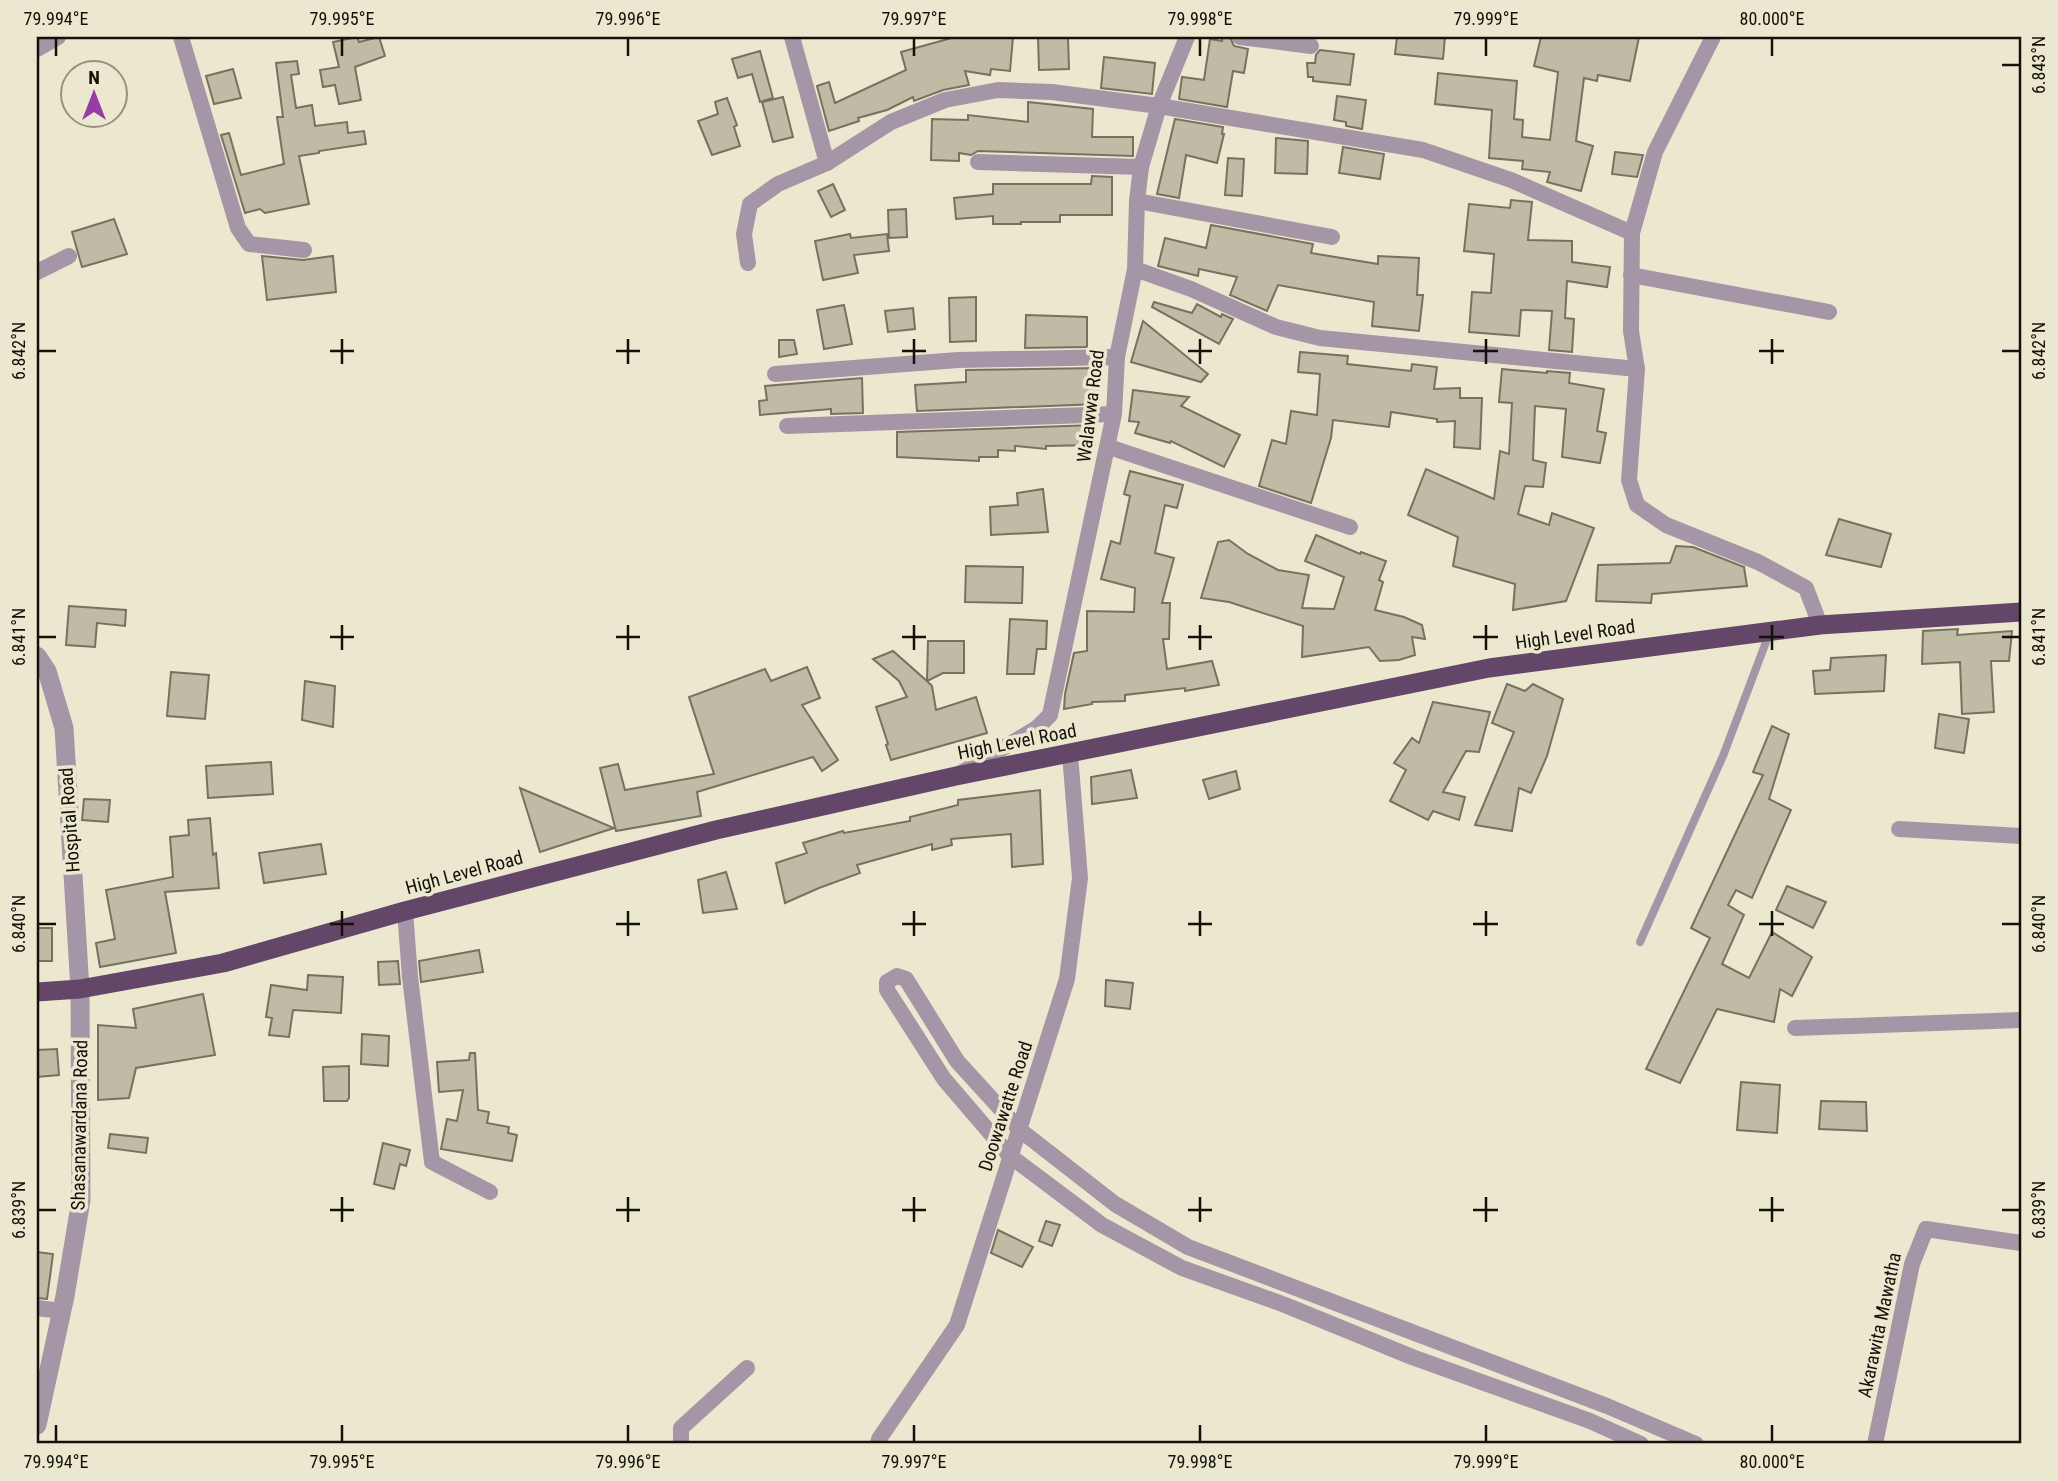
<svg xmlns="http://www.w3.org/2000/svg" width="2058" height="1481" font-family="'Roboto Condensed',sans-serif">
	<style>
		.building { fill: #bfbba4; stroke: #77725e; stroke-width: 2 }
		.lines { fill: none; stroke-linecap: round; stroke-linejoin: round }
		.service { stroke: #a596a7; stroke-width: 8 }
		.minor { stroke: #a596a7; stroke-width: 16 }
		.tertiary { stroke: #a596a7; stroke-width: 19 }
		.trunk { stroke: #644768; stroke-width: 19 }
		.ticks { fill: none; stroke: #131109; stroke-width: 2.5 }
		.labels { text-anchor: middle; stroke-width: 7; stroke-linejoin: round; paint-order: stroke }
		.street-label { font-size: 19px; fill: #131109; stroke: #ece8d0 }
		.neatline { fill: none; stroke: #131109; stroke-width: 2.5 }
		.ticks-label { font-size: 18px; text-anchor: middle; fill: #131109 }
	</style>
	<rect width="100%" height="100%" fill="#ece8d0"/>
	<g class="building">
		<path d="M 357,37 L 359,42 L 379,37 L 385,56 L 355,67 L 361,100 L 339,104 L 335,85 L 323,87 L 320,70 L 339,67 L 333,42 Z"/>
		<path d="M 955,37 L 1013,37 L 1010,71 L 991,69 L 990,75 L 965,71 L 969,85 L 943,90 L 914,101 L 913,97 L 887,110 L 858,118 L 859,121 L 829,131 L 817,86 L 829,82 L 835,103 L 906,70 L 901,52 Z"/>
		<path d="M 1038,37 L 1068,37 L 1069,69 L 1039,70 Z"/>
		<path d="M 1222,37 L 1230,37 L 1234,46 L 1248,49 L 1244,73 L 1233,71 L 1227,107 L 1179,99 L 1182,77 L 1204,80 L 1210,39 L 1222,41 Z"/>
		<path d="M 1397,37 L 1445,37 L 1443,59 L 1395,54 Z"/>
		<path d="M 1541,37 L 1639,37 L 1630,81 L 1598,75 L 1597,81 L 1584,78 L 1576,141 L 1593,146 L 1581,191 L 1547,182 L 1550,172 L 1522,169 L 1523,161 L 1489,158 L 1492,110 L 1435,104 L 1438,73 L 1517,81 L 1514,119 L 1523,120 L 1522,137 L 1550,140 L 1558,72 L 1534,66 Z"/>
		<path d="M 1320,50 L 1354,54 L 1350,85 L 1313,81 L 1313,77 L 1308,77 L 1307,63 L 1315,63 L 1316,55 Z"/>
		<path d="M 760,51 L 773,98 L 760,102 L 752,74 L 738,78 L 732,59 Z"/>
		<path d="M 1104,57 L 1155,63 L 1152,94 L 1101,88 Z"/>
		<path d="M 297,61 L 299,74 L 291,75 L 296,108 L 312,105 L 315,126 L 347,122 L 348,133 L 364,131 L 366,144 L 319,151 L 319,153 L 299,156 L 309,204 L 265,213 L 260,209 L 245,213 L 221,135 L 229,133 L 241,175 L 284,164 L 277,117 L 283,117 L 276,63 Z"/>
		<path d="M 233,69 L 241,98 L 214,104 L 206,76 Z"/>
		<path d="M 1337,96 L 1366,100 L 1362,129 L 1346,126 L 1346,122 L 1334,120 Z"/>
		<path d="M 783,97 L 793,137 L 773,142 L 762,102 Z"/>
		<path d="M 727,98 L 737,125 L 734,127 L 740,146 L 712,155 L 698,121 L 718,114 L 715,102 Z"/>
		<path d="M 1028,102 L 1093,109 L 1092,137 L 1133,137 L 1133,156 L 978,151 L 971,155 L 959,153 L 959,161 L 931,160 L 932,119 L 968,120 L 968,115 L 1028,122 Z"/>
		<path d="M 1175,119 L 1223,127 L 1222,134 L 1224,134 L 1217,163 L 1186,155 L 1179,198 L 1157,194 Z"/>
		<path d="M 1276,138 L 1308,141 L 1307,174 L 1275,173 Z"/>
		<path d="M 1343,147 L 1384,154 L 1380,179 L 1339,173 Z"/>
		<path d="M 1615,152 L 1643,155 L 1637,177 L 1612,174 Z"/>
		<path d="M 1228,158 L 1244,159 L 1242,196 L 1225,195 Z"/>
		<path d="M 1092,176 L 1112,177 L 1112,215 L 1060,215 L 1060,222 L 1021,222 L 1021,224 L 993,224 L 993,216 L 956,219 L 954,198 L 993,194 L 993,184 L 1091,184 Z"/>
		<path d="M 833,184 L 845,210 L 831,217 L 818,191 Z"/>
		<path d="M 1511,200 L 1532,202 L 1528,240 L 1572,241 L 1572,262 L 1610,267 L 1607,287 L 1567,281 L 1565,318 L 1574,319 L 1572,352 L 1549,350 L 1552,311 L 1521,310 L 1519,336 L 1469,332 L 1472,292 L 1491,293 L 1494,254 L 1464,251 L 1469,204 L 1510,208 Z"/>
		<path d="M 906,209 L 907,237 L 889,238 L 888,210 Z"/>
		<path d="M 114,219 L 127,254 L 82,267 L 72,232 Z"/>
		<path d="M 1211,225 L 1313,244 L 1311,253 L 1378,264 L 1378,256 L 1419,258 L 1417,295 L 1423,295 L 1419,331 L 1372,326 L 1374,302 L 1278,285 L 1267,311 L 1230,295 L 1237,277 L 1199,269 L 1198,276 L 1158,266 L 1165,238 L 1206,248 Z"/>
		<path d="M 850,234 L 851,238 L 887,234 L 889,251 L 854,255 L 858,273 L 823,280 L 815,241 Z"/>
		<path d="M 262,256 L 303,260 L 333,256 L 336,292 L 267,300 Z"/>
		<path d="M 976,297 L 976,341 L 950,342 L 949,298 Z"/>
		<path d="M 1154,302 L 1192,313 L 1197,304 L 1221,317 L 1222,314 L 1233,319 L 1219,344 L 1152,307 Z"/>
		<path d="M 844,305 L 852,344 L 824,349 L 817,310 Z"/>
		<path d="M 913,308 L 915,329 L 888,332 L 885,311 Z"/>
		<path d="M 1026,315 L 1087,317 L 1087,347 L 1025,348 Z"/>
		<path d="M 1143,321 L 1208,374 L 1201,382 L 1131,362 Z"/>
		<path d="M 779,340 L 794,340 L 797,354 L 779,357 Z"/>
		<path d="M 1300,352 L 1348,356 L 1347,364 L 1411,371 L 1412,364 L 1437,367 L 1434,389 L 1460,388 L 1460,398 L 1482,398 L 1480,449 L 1454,447 L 1455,421 L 1437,422 L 1437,419 L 1391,412 L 1389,427 L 1333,420 L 1331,438 L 1311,503 L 1259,486 L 1272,440 L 1286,444 L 1291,411 L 1317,415 L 1320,374 L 1298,372 Z"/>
		<path d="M 1098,368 L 1099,404 L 917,411 L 915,385 L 966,382 L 966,370 Z"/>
		<path d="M 1502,369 L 1547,373 L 1547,371 L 1570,373 L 1569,383 L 1604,389 L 1597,431 L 1606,433 L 1600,463 L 1562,457 L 1566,409 L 1535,406 L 1533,460 L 1546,463 L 1543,487 L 1525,486 L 1518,514 L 1549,525 L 1552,513 L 1594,528 L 1566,601 L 1513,610 L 1515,584 L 1453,566 L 1458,537 L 1408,515 L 1426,469 L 1494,499 L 1500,451 L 1509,454 L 1512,403 L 1499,402 Z"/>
		<path d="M 862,378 L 863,413 L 831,414 L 831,409 L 760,415 L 759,401 L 767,400 L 765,386 Z"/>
		<path d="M 1133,390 L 1189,397 L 1181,406 L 1240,435 L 1224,467 L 1171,441 L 1170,443 L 1135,433 L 1139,422 L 1129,421 Z"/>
		<path d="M 1095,425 L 1095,445 L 1046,446 L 1046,449 L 1015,446 L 1015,451 L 998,450 L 998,457 L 979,457 L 979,461 L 897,457 L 897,432 Z"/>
		<path d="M 1130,471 L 1183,485 L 1177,508 L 1165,505 L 1155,553 L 1174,558 L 1162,603 L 1170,603 L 1169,639 L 1163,639 L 1167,669 L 1212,661 L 1219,685 L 1185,691 L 1185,688 L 1125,695 L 1125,701 L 1092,702 L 1092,704 L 1064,709 L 1065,694 L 1074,653 L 1087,651 L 1087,611 L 1134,612 L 1135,588 L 1101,579 L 1111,541 L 1120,544 L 1130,496 L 1124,494 Z"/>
		<path d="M 1043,489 L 1048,532 L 991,535 L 990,507 L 1018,505 L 1017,493 Z"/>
		<path d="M 1839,519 L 1891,534 L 1881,567 L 1826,555 Z"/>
		<path d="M 1316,535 L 1360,554 L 1361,552 L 1386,561 L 1379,580 L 1383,582 L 1375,610 L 1404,617 L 1422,625 L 1425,639 L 1412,637 L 1415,655 L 1399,660 L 1380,661 L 1369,647 L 1302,657 L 1303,626 L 1229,602 L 1201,598 L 1218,542 L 1229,540 L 1248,554 L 1278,570 L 1309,575 L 1302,608 L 1334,609 L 1344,577 L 1305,561 Z"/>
		<path d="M 1676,546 L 1693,547 L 1744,567 L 1747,586 L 1652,594 L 1651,603 L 1596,601 L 1598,565 L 1670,563 Z"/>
		<path d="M 966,566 L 1023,567 L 1022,603 L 965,602 Z"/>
		<path d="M 69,606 L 126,610 L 125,626 L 97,623 L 95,647 L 66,645 Z"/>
		<path d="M 1010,619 L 1047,621 L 1046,649 L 1037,649 L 1034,674 L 1007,674 Z"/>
		<path d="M 1958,629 L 1957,635 L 2012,631 L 2009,661 L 1991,661 L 1994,712 L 1962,714 L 1960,662 L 1922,664 L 1923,631 Z"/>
		<path d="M 928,641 L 964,641 L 964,673 L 943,673 L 927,681 L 932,686 L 936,710 L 976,697 L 987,733 L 891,760 L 886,745 L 888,744 L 876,707 L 907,697 L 899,681 L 873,659 L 893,651 L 927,681 Z"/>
		<path d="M 1886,655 L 1884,691 L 1815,694 L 1813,671 L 1830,670 L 1831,658 Z"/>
		<path d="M 807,667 L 820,698 L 802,705 L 838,760 L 822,771 L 813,757 L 697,792 L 701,816 L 616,831 L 600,768 L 618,764 L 625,790 L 714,774 L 689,697 L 765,669 L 771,681 Z"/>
		<path d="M 171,672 L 209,675 L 205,719 L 167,716 Z"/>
		<path d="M 305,681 L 335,686 L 333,727 L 302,720 Z"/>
		<path d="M 1507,684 L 1525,691 L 1533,684 L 1563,699 L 1547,756 L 1531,793 L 1519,788 L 1512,831 L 1475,825 L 1514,732 L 1492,723 Z"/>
		<path d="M 1433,702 L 1490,712 L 1479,752 L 1466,751 L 1443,792 L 1465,797 L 1459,820 L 1433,811 L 1428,820 L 1390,801 L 1406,770 L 1394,763 L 1412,738 L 1419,743 Z"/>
		<path d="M 1939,714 L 1969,719 L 1964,753 L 1935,748 Z"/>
		<path d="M 1772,726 L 1789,734 L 1769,799 L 1791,810 L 1752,898 L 1736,890 L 1728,905 L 1744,915 L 1722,964 L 1749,978 L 1772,932 L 1812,957 L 1792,996 L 1780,989 L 1774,1022 L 1717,1009 L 1680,1083 L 1646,1069 L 1710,938 L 1691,928 L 1763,775 L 1753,772 Z"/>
		<path d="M 271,762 L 273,794 L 208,798 L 206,766 Z"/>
		<path d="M 1131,770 L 1137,798 L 1092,804 L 1091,777 Z"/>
		<path d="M 1236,771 L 1240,789 L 1209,799 L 1203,780 Z"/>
		<path d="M 520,788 L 614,828 L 540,852 Z"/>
		<path d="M 1040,790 L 1043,864 L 1012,867 L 1011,834 L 951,839 L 952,845 L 932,850 L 932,844 L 857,865 L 860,873 L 819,888 L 785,903 L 776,863 L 807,853 L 803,843 L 843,831 L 844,833 L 910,821 L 910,817 L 958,805 L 958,800 Z"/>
		<path d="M 84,799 L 110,800 L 108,822 L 82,820 Z"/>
		<path d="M 210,818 L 213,855 L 216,853 L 219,888 L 165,892 L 176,953 L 100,967 L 96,943 L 115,939 L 106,890 L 173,877 L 170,837 L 189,835 L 188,820 Z"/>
		<path d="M 321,844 L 326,874 L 264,883 L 259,853 Z"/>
		<path d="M 726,872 L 737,909 L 703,913 L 698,880 Z"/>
		<path d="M 1787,886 L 1826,902 L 1813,928 L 1776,910 Z"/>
		<rect x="37" y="928" width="15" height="33"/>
		<path d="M 479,950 L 483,972 L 421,982 L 419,961 Z"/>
		<path d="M 398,961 L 400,984 L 379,985 L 378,962 Z"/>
		<path d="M 308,975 L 343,977 L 341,1013 L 293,1010 L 289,1037 L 269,1035 L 272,1018 L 266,1017 L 271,985 L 307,990 Z"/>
		<path d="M 1106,980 L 1133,983 L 1130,1009 L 1105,1006 Z"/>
		<path d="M 203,994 L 215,1055 L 136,1068 L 129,1098 L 98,1100 L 98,1025 L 136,1028 L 133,1009 Z"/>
		<path d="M 362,1034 L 389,1036 L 388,1066 L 361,1064 Z"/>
		<path d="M 57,1049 L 59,1075 L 37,1077 L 37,1050 Z"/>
		<path d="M 470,1053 L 475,1053 L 478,1110 L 489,1112 L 487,1123 L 509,1127 L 508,1133 L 517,1135 L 512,1161 L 441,1149 L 447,1119 L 457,1121 L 463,1090 L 439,1092 L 437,1062 L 469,1060 Z"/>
		<path d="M 349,1066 L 349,1098 L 347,1101 L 324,1101 L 323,1067 Z"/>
		<path d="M 1741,1082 L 1780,1085 L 1777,1133 L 1737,1130 Z"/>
		<path d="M 1821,1101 L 1866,1102 L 1867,1131 L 1819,1129 Z"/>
		<path d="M 110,1134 L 148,1138 L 146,1153 L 108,1148 Z"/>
		<path d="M 383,1143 L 410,1150 L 406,1166 L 400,1164 L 394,1189 L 374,1184 Z"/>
		<path d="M 1046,1221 L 1060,1225 L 1052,1246 L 1039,1241 Z"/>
		<path d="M 998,1230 L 1033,1247 L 1022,1267 L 991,1253 Z"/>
		<path d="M 37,1252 L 53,1254 L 47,1299 L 37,1298 Z"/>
	</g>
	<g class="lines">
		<path class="service" d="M 1640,942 L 1723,756 L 1769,634"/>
		<g class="minor">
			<path d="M 181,37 L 238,228 L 249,244 L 304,250"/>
			<path d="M 792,37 L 827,163"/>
			<path d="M 1240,37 L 1311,46"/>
			<path d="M 1713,37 L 1655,152 L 1632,233 L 1631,331 L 1637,369 L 1629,480 L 1637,505 L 1666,525 L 1758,562 L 1806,588 L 1820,625"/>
			<path d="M 37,49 L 58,37"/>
			<path d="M 978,162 L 1141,167"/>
			<path d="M 1137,201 L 1332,237"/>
			<path d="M 748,263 L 744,234 L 750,204 L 778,184 L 827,163 L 891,122 L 945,100 L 998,90 L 1052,92 L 1159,106 L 1423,150 L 1511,180 L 1632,233"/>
			<path d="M 1135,269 L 1191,289 L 1276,327 L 1320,338 L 1637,369"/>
			<path d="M 37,272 L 69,256"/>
			<path d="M 1631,275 L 1829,312"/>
			<path d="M 775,374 L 958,360 L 1117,357"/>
			<path d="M 787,426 L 1114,414"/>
			<path d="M 1109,447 L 1350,527"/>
			<path d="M 961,773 L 1037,728 L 1050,715 L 1114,414 L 1117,357 L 1135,269 L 1137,201 L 1141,167 L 1159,106 L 1187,37"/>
			<path d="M 1899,829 L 2021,836"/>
			<path d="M 405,911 L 410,977 L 432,1162 L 490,1192"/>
			<path d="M 1795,1028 L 2021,1020"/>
			<path d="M 37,1308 L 62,1311"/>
			<path d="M 681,1444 L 681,1428 L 747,1368"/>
			<path d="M 878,1444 L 879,1439 L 957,1325 L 1067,979 L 1080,878 L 1070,754"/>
			<path d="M 1641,1444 L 1590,1421 L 1412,1357 L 1285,1305 L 1182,1268 L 1102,1225 L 1010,1156 L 944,1079 L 887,990 L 887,982 L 897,976 L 906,979 L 957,1061 L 1020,1130 L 1115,1204 L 1188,1247 L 1607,1406 L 1696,1444"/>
			<path d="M 1875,1444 L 1912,1264 L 1926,1229 L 2021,1243"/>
		</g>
		<path class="tertiary" d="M 37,656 L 47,671 L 64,728 L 80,989 L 81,1200 L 65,1296 L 37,1425"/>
		<path class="trunk" d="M 37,992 L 80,989 L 223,963 L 405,911 L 716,830 L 956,776 L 1489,668 L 1820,625 L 2021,612"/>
	</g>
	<path class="ticks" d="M 56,38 L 56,56M 342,38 L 342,56M 628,38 L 628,56M 914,38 L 914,56M 1200,38 L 1200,56M 1486,38 L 1486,56M 1772,38 L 1772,56M 2002,65 L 2020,65M 342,339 L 342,364M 628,339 L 628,364M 914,339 L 914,364M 1200,339 L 1200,364M 1486,339 L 1486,364M 1772,339 L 1772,364M 38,351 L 56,351M 330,351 L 354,351M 616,351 L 640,351M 902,351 L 926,351M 1188,351 L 1212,351M 1473,351 L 1498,351M 1759,351 L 1784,351M 2002,351 L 2020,351M 342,625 L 342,650M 628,625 L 628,650M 914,625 L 914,650M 1200,625 L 1200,650M 1486,625 L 1486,650M 1772,625 L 1772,650M 38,637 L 56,637M 330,637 L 354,637M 616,637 L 640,637M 902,637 L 926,637M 1188,637 L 1212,637M 1473,637 L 1498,637M 1759,637 L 1784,637M 2002,637 L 2020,637M 342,911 L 342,936M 628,911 L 628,936M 914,911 L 914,936M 1200,911 L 1200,936M 1486,911 L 1486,936M 1772,911 L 1772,936M 38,924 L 56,924M 330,924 L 354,924M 616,924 L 640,924M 902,924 L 926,924M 1188,924 L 1212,924M 1473,924 L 1498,924M 1759,924 L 1784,924M 2002,924 L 2020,924M 342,1197 L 342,1222M 628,1197 L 628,1222M 914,1197 L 914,1222M 1200,1197 L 1200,1222M 1486,1197 L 1486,1222M 1772,1197 L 1772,1222M 38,1210 L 56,1210M 330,1210 L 354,1210M 616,1210 L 640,1210M 902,1210 L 926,1210M 1188,1210 L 1212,1210M 1473,1210 L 1498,1210M 1759,1210 L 1784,1210M 2002,1210 L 2020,1210M 56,1425 L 56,1442M 342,1425 L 342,1442M 628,1425 L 628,1442M 914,1425 L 914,1442M 1200,1425 L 1200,1442M 1486,1425 L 1486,1442M 1772,1425 L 1772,1442"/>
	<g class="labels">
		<g class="street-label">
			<text transform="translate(1090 406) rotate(-83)" y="7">Walawwa Road</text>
			<text transform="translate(1575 634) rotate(-8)" y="7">High Level Road</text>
			<text transform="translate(1017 741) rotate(-11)" y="7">High Level Road</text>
			<text transform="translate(69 820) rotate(-94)" y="7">Hospital Road</text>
			<text transform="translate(464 872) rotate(-15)" y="7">High Level Road</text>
			<text transform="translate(1005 1106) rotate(-72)" y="7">Doowawatte Road</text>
			<text transform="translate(79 1125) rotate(-89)" y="7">Shasanawardana Road</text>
			<text transform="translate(1879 1325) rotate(-78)" y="7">Akarawita Mawatha</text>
		</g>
	</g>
	<rect width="2058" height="1481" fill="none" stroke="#ece8d0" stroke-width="77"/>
	<g transform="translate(94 94)"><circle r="33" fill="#ece8d0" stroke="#959280" stroke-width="2"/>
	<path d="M0-5L12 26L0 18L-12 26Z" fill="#973ba5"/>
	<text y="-10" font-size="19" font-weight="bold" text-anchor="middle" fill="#131109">N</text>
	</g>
	<rect x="38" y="38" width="1982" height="1404" class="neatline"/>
	<g class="ticks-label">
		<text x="56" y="25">79.994°E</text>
		<text x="342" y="25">79.995°E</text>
		<text x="628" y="25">79.996°E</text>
		<text x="914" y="25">79.997°E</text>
		<text x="1200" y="25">79.998°E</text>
		<text x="1486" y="25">79.999°E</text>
		<text x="1772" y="25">80.000°E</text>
		<text transform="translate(2039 65) rotate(-90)" y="6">6.843°N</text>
		<text transform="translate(19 351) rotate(-90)" y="6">6.842°N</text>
		<text transform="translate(2039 351) rotate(-90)" y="6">6.842°N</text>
		<text transform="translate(19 637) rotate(-90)" y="6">6.841°N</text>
		<text transform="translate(2039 637) rotate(-90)" y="6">6.841°N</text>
		<text transform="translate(19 924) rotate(-90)" y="6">6.840°N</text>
		<text transform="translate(2039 924) rotate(-90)" y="6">6.840°N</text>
		<text transform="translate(19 1210) rotate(-90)" y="6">6.839°N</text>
		<text transform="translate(2039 1210) rotate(-90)" y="6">6.839°N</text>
		<text x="56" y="1468">79.994°E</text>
		<text x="342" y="1468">79.995°E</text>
		<text x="628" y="1468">79.996°E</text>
		<text x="914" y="1468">79.997°E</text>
		<text x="1200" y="1468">79.998°E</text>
		<text x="1486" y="1468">79.999°E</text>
		<text x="1772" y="1468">80.000°E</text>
	</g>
</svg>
